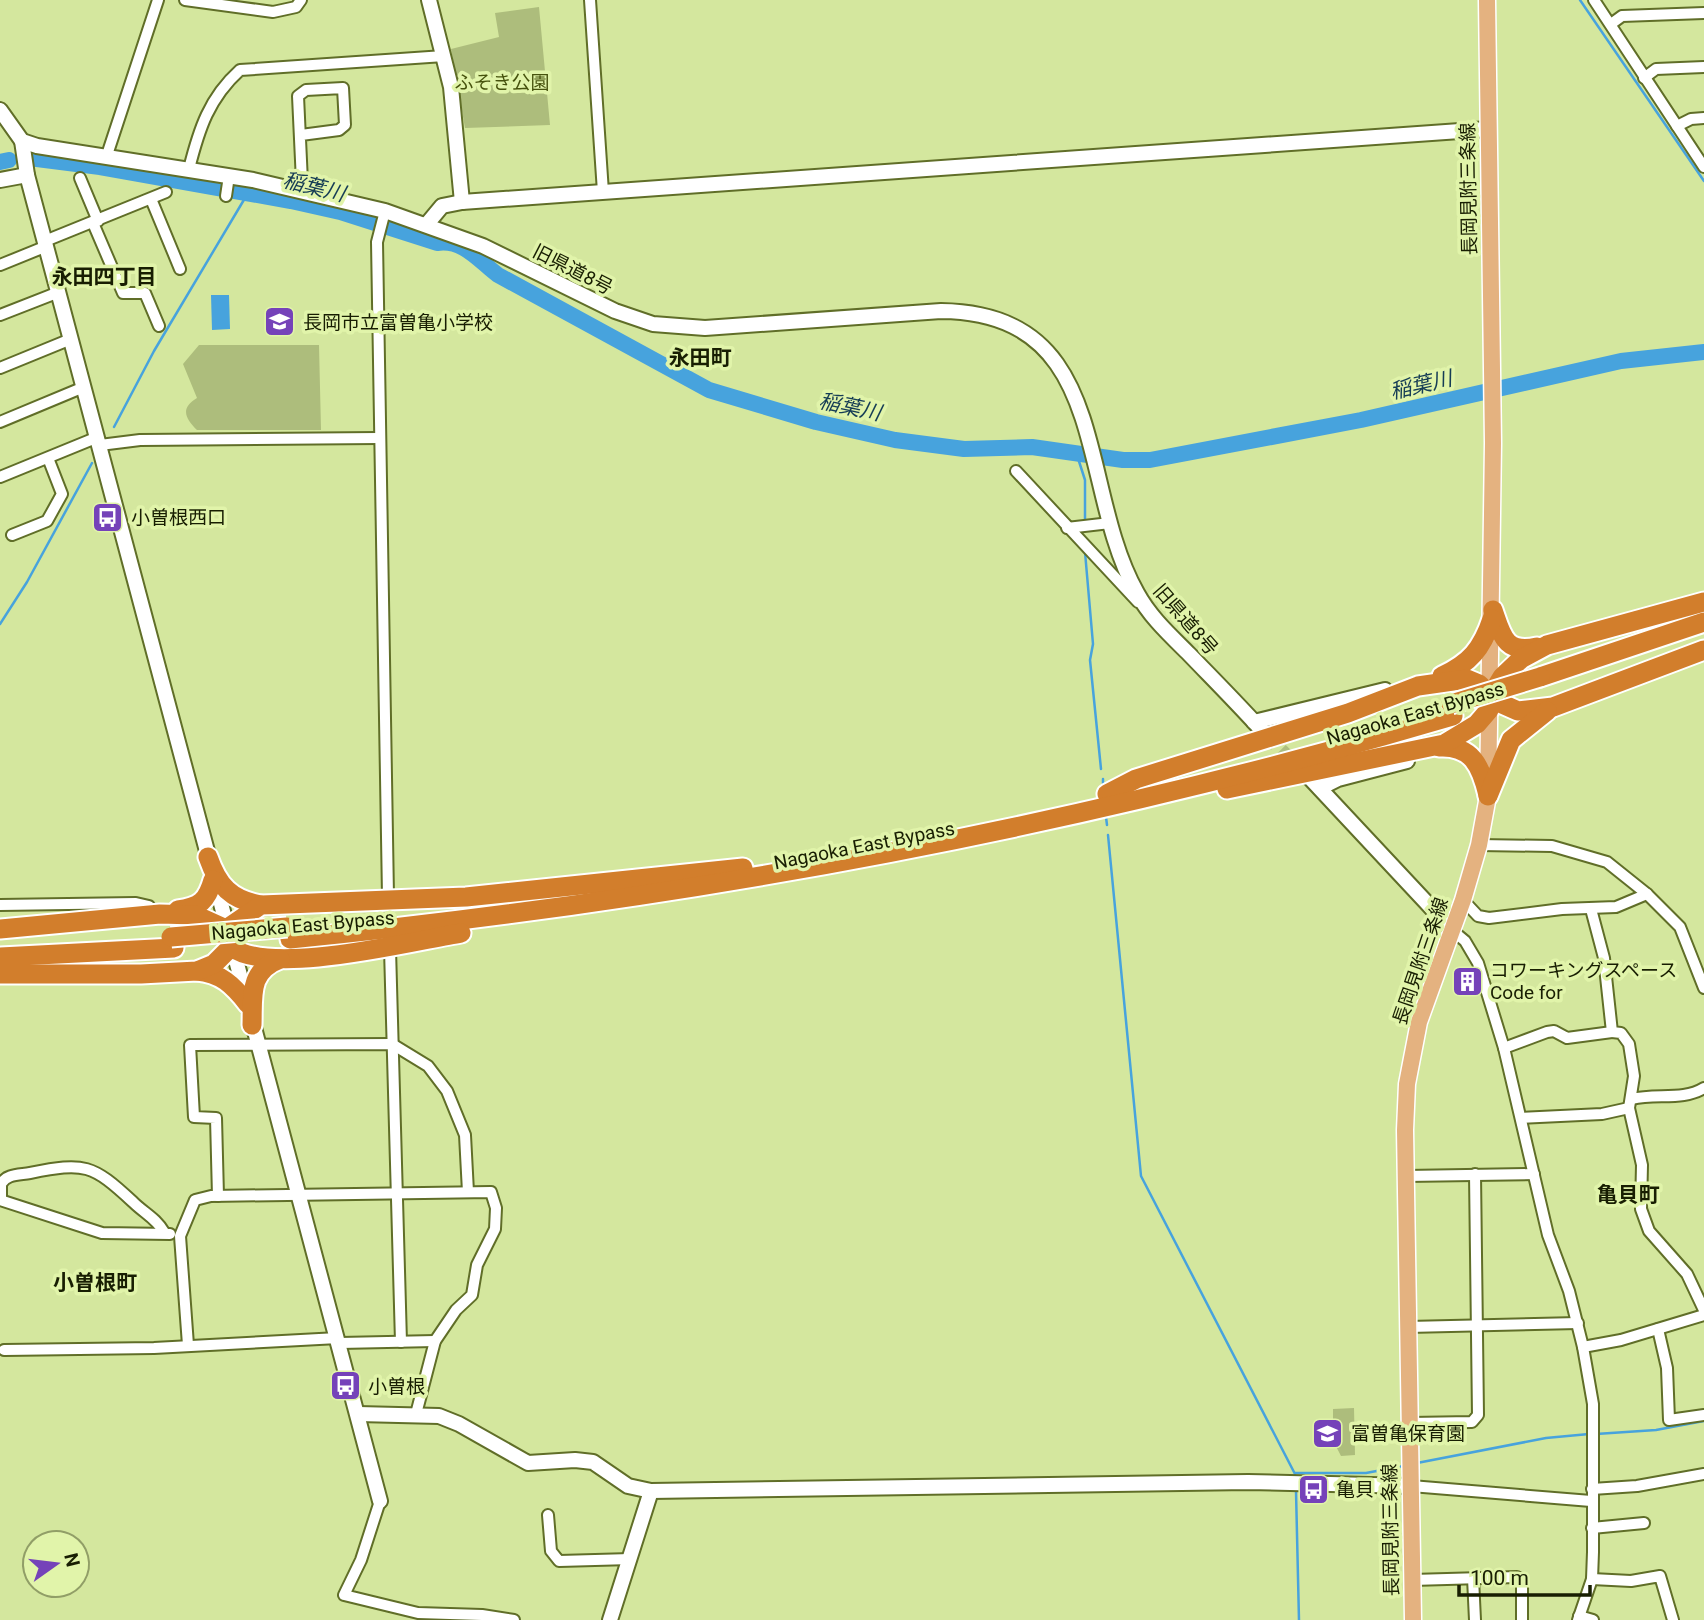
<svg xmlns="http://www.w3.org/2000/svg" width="1704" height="1620" font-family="Roboto,'Noto Sans JP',sans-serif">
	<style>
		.green { fill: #adbd7c }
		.water { fill: #47a3dd }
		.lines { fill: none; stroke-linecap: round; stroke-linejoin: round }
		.stream { stroke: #47a3dd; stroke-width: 2.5 }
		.river { stroke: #47a3dd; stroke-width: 16 }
		.street-tunnel { stroke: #aebf7f; stroke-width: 10; stroke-dasharray: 10 5; stroke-linecap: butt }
		.secondary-tunnel { stroke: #aebf7f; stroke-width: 14; stroke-dasharray: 14 7; stroke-linecap: butt }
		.street-casing { stroke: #606e28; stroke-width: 14 }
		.secondary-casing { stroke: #606e28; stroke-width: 18 }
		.primary-casing { stroke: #fff; stroke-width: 19 }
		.highway-casing { stroke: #fff; stroke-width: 23 }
		.street { stroke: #fff; stroke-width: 10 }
		.secondary { stroke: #fff; stroke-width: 14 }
		.primary { stroke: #e4b280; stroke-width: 16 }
		.highway { stroke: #d27e2c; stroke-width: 19 }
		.highway-bridge-casing { stroke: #fff; stroke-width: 23; stroke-linecap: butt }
		.highway-bridge { stroke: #d27e2c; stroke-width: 19 }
		.labels { text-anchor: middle; stroke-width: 7; stroke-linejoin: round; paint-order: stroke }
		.park-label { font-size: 19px; fill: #46520d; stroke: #e1f4aa }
		.street-label { font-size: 19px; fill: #181e02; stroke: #e1f4aa }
		.poi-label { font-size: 19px; fill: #181e02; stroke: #e1f4aa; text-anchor: start }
		.water-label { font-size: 21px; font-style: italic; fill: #163d55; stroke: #e1f4aa }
		.neighbourhood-label { font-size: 21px; font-weight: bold; fill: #181e02; stroke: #e1f4aa }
	</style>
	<rect width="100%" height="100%" fill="#d4e79e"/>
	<g class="green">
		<path d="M 539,7 L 550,125 L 465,128 L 451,49 L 499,37 L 495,13 Z"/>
		<path d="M 199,345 L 319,345 L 321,430 L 197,430 C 185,418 180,408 197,398 L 183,364 Z"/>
		<path d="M 1354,1408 L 1355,1455 L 1341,1456 L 1322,1419 L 1333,1419 L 1333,1409 Z"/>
	</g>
	<path class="water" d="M 211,295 L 229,295 L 230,329 L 212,330 Z"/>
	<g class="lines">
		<g class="stream">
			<path d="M 1580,0 L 1704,181"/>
			<path d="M 114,427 L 154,351 L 248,193"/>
			<path d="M 1076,452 L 1085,480 L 1085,521"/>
			<path d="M 1085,552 L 1093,644 L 1090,660 L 1101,769"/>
			<path d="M 0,624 L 27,582 L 92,463"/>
			<path d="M 1103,779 L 1103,783"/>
			<path d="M 1106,817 L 1107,825"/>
			<path d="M 1108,835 L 1141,1176 L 1295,1474"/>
			<path d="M 1596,1434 L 1656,1430 L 1704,1421"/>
			<path d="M 1417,1463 L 1546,1438 L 1589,1434"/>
			<path d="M 1295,1473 L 1366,1473 L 1403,1466"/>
			<path d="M 1296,1491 L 1299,1620"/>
		</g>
		<g class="river">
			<path d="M 29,158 L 100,167 L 291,201 L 340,212 L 437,243 C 464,239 479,261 498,275 L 709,390 L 816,422 L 895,440 L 964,449 L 1032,447 L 1123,460 L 1150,460 L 1361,420 L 1621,361 L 1704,352"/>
			<path d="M 0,162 L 9,160"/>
		</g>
		<path class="street-tunnel" d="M 388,896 L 389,932"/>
		<path class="secondary-tunnel" d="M 1266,735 L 1297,766"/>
		<defs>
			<g id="street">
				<path d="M 185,0 L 273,12 L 296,7 L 301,0"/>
				<path d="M 590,0 L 603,192"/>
				<path d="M 1594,0 L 1704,167"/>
				<path d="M 1611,24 L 1622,16 L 1704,13"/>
				<path d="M 1644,78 L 1656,69 L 1704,67"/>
				<path d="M 1677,126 L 1691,119 L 1704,118"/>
				<path d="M 107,155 L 158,0"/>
				<path d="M 189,169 C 199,129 209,98 240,70 L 444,56"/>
				<path d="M 80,178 L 98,221"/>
				<path d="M 300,189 L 302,182 L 298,96 L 306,90 L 343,88 L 345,125 L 339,130 L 301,135"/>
				<path d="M 226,196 L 229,176"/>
				<path d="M 151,199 L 180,269"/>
				<path d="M 385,211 L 377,242 L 388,896"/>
				<path d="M 93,223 L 123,293 L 145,293 L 159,326"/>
				<path d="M 45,241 L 166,192"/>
				<path d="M 0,265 L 47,246"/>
				<path d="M 0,315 L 59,292"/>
				<path d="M 0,368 L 71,339"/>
				<path d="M 0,422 L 84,387"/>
				<path d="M 100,445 L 140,440 L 379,438"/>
				<path d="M 1016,471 L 1138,602"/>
				<path d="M 0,477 L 98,437"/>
				<path d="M 1067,528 L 1110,523"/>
				<path d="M 12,535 L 47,521 L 62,494 L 48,458"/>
				<path d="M 1479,845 L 1552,846 L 1607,862 L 1647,894 L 1680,927 L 1704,988"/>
				<path d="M 1463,900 L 1478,916 L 1489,918 L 1562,909 L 1616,907 L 1647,894"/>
				<path d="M 0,905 L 136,903 L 149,906 L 152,914"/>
				<path d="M 1591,909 L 1604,958 L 1612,1032 L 1621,1033 L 1629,1044 L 1634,1076 L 1629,1108 L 1642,1165 L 1641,1209 L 1649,1231 L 1687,1274 L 1704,1310"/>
				<path d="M 1453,931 L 1465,941 L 1478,963 L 1504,1048 L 1548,1235 L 1569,1291 L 1583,1347 L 1593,1404 L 1593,1552 L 1592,1579 L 1578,1620"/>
				<path d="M 390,949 L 401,1342"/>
				<path d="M 1504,1048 L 1547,1032 L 1554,1031 L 1567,1038 L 1612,1032"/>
				<path d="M 1632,1099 C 1656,1093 1683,1101 1704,1088"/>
				<path d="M 1521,1118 L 1602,1114 L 1629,1108"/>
				<path d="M 1406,1176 L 1534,1174"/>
				<path d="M 218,1196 L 216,1118 L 194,1117 L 190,1045 L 392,1044 L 428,1066 L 447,1091 L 465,1135 L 468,1192"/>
				<path d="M 0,1200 L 102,1233 L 170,1234"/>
				<path d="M 1,1200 L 1,1184 C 6,1174 19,1175 30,1173 C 85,1162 92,1164 133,1202 C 144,1213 156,1218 164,1232"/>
				<path d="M 1408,1327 L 1578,1323"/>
				<path d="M 1658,1329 L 1667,1368 L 1669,1420 L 1704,1415"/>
				<path d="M 340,1343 L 435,1341"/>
				<path d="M 188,1345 L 180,1236 L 195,1200 L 211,1196 L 491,1192 L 496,1208 L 495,1229 L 477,1265 L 472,1295 L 456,1310 L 435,1341 L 416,1414"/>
				<path d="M 1583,1347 L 1621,1340 L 1704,1315"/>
				<path d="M 4,1350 L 154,1348 L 338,1338"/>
				<path d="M 1410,1423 L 1472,1422 L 1478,1415 L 1475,1174"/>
				<path d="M 1411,1486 L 1591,1501"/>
				<path d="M 1592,1489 L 1637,1486 L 1704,1474"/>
				<path d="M 380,1501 L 361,1560 L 344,1595 L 418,1613 L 482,1615 L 514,1620"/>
				<path d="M 548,1515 L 551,1551 L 559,1561 L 631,1559"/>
				<path d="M 1592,1528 L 1644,1523"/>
				<path d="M 1473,1578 L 1475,1620"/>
				<path d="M 1592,1579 L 1631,1581 L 1660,1576 L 1673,1620"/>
				<path d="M 1412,1580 L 1517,1577 L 1522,1581 L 1522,1620"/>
				<path d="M 1579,1616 L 1593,1620"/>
			</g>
			<g id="secondary">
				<path d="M 429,0 L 451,87 L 462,202"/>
				<path d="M 0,110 L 22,141 L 37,146 L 253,180 L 385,211 L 483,246 L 615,311 L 653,324 L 705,328 L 941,311 C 1113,313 1076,485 1137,593 C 1150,617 1170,635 1189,654 C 1215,681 1241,707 1266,735"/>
				<path d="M 22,141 L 27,175 L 380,1501"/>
				<path d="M 0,180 L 27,175"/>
				<path d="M 427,224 L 442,206 L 462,202 L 1488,129"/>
				<path d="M 1254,722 L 1385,690"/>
				<path d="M 1309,777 L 1453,931"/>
				<path d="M 1320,788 L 1338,779 L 1407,761"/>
				<path d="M 358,1414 L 439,1416 L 459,1424 L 528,1463 L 575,1460 L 593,1462 L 628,1486 L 651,1491 L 1248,1482 L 1411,1486"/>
				<path d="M 610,1620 L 651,1491"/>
			</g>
			<path id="primary" d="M 1413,1620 L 1405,1130 L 1407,1084 L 1419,1022 L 1463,900 L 1479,845 L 1488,796 L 1493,443 L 1487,0"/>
			<g id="highway">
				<path d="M 1493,610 C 1502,636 1505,654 1537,647"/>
				<path d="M 1442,676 C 1470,663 1482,649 1492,619"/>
				<path d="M 1540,677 L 1704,622"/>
				<path d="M 1439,747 C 1472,745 1481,766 1488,795"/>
				<path d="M 1227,789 L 1444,744 L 1477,724 L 1489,710 L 1491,699 L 1518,711 L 1553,707 L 1704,650"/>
				<path d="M 1107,794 L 1136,779 L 1348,713 L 1418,686 L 1467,679 L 1479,684 L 1491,695 L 1502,677 L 1521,659 L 1547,645 L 1704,602"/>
				<path d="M 1488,796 L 1511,740 L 1547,711"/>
				<path d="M 208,857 C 218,886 231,900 261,905"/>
				<path d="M 178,910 C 200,907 207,901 213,880"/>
				<path d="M 0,929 L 160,914 L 195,915 L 226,929 L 261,905 L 466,897 L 743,868"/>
				<path d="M 290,939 C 683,900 1074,828 1453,716"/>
				<path d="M 0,957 L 174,948"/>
				<path d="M 197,971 C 221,973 233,985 248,1004"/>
				<path d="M 0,974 L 141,974 L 197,971 L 214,964 L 231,947 C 270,977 412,941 461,933"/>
				<path d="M 252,1025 C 253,996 248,971 280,959"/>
			</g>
		</defs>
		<use href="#street" class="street-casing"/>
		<use href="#secondary" class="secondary-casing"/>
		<use href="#primary" class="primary-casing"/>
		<use href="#highway" class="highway-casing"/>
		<use href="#street" class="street"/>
		<use href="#secondary" class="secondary"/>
		<use href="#primary" class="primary"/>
		<use href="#highway" class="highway"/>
		<defs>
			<g id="highway-bridge">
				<path d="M 1451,704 L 1540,677"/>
				<path d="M 171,937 L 287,927"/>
			</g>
		</defs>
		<use href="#highway-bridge" class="highway-bridge-casing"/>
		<use href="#highway-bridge" class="highway-bridge"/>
	</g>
	<defs>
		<symbol id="school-square" viewBox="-11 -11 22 22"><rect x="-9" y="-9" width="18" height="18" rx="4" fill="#7542b9" stroke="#e1f4aa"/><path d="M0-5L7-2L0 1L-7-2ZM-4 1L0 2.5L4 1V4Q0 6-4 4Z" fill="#fff"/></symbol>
		<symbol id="bus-square" viewBox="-11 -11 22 22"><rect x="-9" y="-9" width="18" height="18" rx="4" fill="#7542b9" stroke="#e1f4aa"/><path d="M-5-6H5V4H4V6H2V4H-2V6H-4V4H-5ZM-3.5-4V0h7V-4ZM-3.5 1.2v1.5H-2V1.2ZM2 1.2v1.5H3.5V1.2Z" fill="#fff"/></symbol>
		<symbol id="building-square" viewBox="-11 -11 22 22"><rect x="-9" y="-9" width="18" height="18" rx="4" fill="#7542b9" stroke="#e1f4aa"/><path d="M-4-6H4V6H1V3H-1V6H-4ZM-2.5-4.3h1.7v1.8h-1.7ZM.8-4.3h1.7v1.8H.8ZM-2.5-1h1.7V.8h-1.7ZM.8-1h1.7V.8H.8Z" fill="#fff"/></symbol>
	</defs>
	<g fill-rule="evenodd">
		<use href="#school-square" x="262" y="304" width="35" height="35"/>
		<use href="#bus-square" x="90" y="500" width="35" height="35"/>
		<use href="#building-square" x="1450" y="964" width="35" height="35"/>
		<use href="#bus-square" x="328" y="1368" width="35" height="35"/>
		<use href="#school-square" x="1310" y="1416" width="35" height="35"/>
		<use href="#bus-square" x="1296" y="1472" width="35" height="35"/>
	</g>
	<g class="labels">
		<g class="park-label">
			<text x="502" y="89">ふそき公園</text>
		</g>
		<g class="street-label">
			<text transform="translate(1468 189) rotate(-91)" y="7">長岡見附三条線</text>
			<text transform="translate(573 269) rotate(27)" y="7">旧県道8号</text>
			<text transform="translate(1186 619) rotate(49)" y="7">旧県道8号</text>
			<text transform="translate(1415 713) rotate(-16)" y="7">Nagaoka East Bypass</text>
			<text transform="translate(864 845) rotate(-11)" y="7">Nagaoka East Bypass</text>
			<text transform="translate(303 925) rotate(-5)" y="7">Nagaoka East Bypass</text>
			<text transform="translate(1420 961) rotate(-71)" y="7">長岡見附三条線</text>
			<text transform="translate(1390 1530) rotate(-91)" y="7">長岡見附三条線</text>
		</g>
		<g class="poi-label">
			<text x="303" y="329">長岡市立富曽亀小学校</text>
			<text x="131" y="524">小曽根西口</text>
			<text x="1490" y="977">コワーキングスペース<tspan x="1490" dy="22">Code for</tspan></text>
			<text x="368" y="1393">小曽根</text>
			<text x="1351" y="1440">富曽亀保育園</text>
			<text x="1336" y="1496">亀貝</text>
		</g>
		<g class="water-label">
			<text transform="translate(314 187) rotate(14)" y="7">稲葉川</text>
			<text transform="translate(1421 385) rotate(-13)" y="7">稲葉川</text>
			<text transform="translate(850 407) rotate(12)" y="7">稲葉川</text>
		</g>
		<g class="neighbourhood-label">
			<text x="104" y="284">永田四丁目</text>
			<text x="700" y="365">永田町</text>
			<text x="1628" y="1202">亀貝町</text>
			<text x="95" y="1290">小曽根町</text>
		</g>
	</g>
	<g transform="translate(56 1564) rotate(76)"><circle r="33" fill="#e1f4aa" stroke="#919e67" stroke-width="2"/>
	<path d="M0-5L12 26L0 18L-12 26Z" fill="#7542b9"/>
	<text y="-10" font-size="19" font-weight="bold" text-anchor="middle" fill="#181e02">N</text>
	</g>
	<path d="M1459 1585v10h131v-10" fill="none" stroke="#181e02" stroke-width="3.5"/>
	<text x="1470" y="1585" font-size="21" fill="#181e02" stroke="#e1f4aa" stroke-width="5" paint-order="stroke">100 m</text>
</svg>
